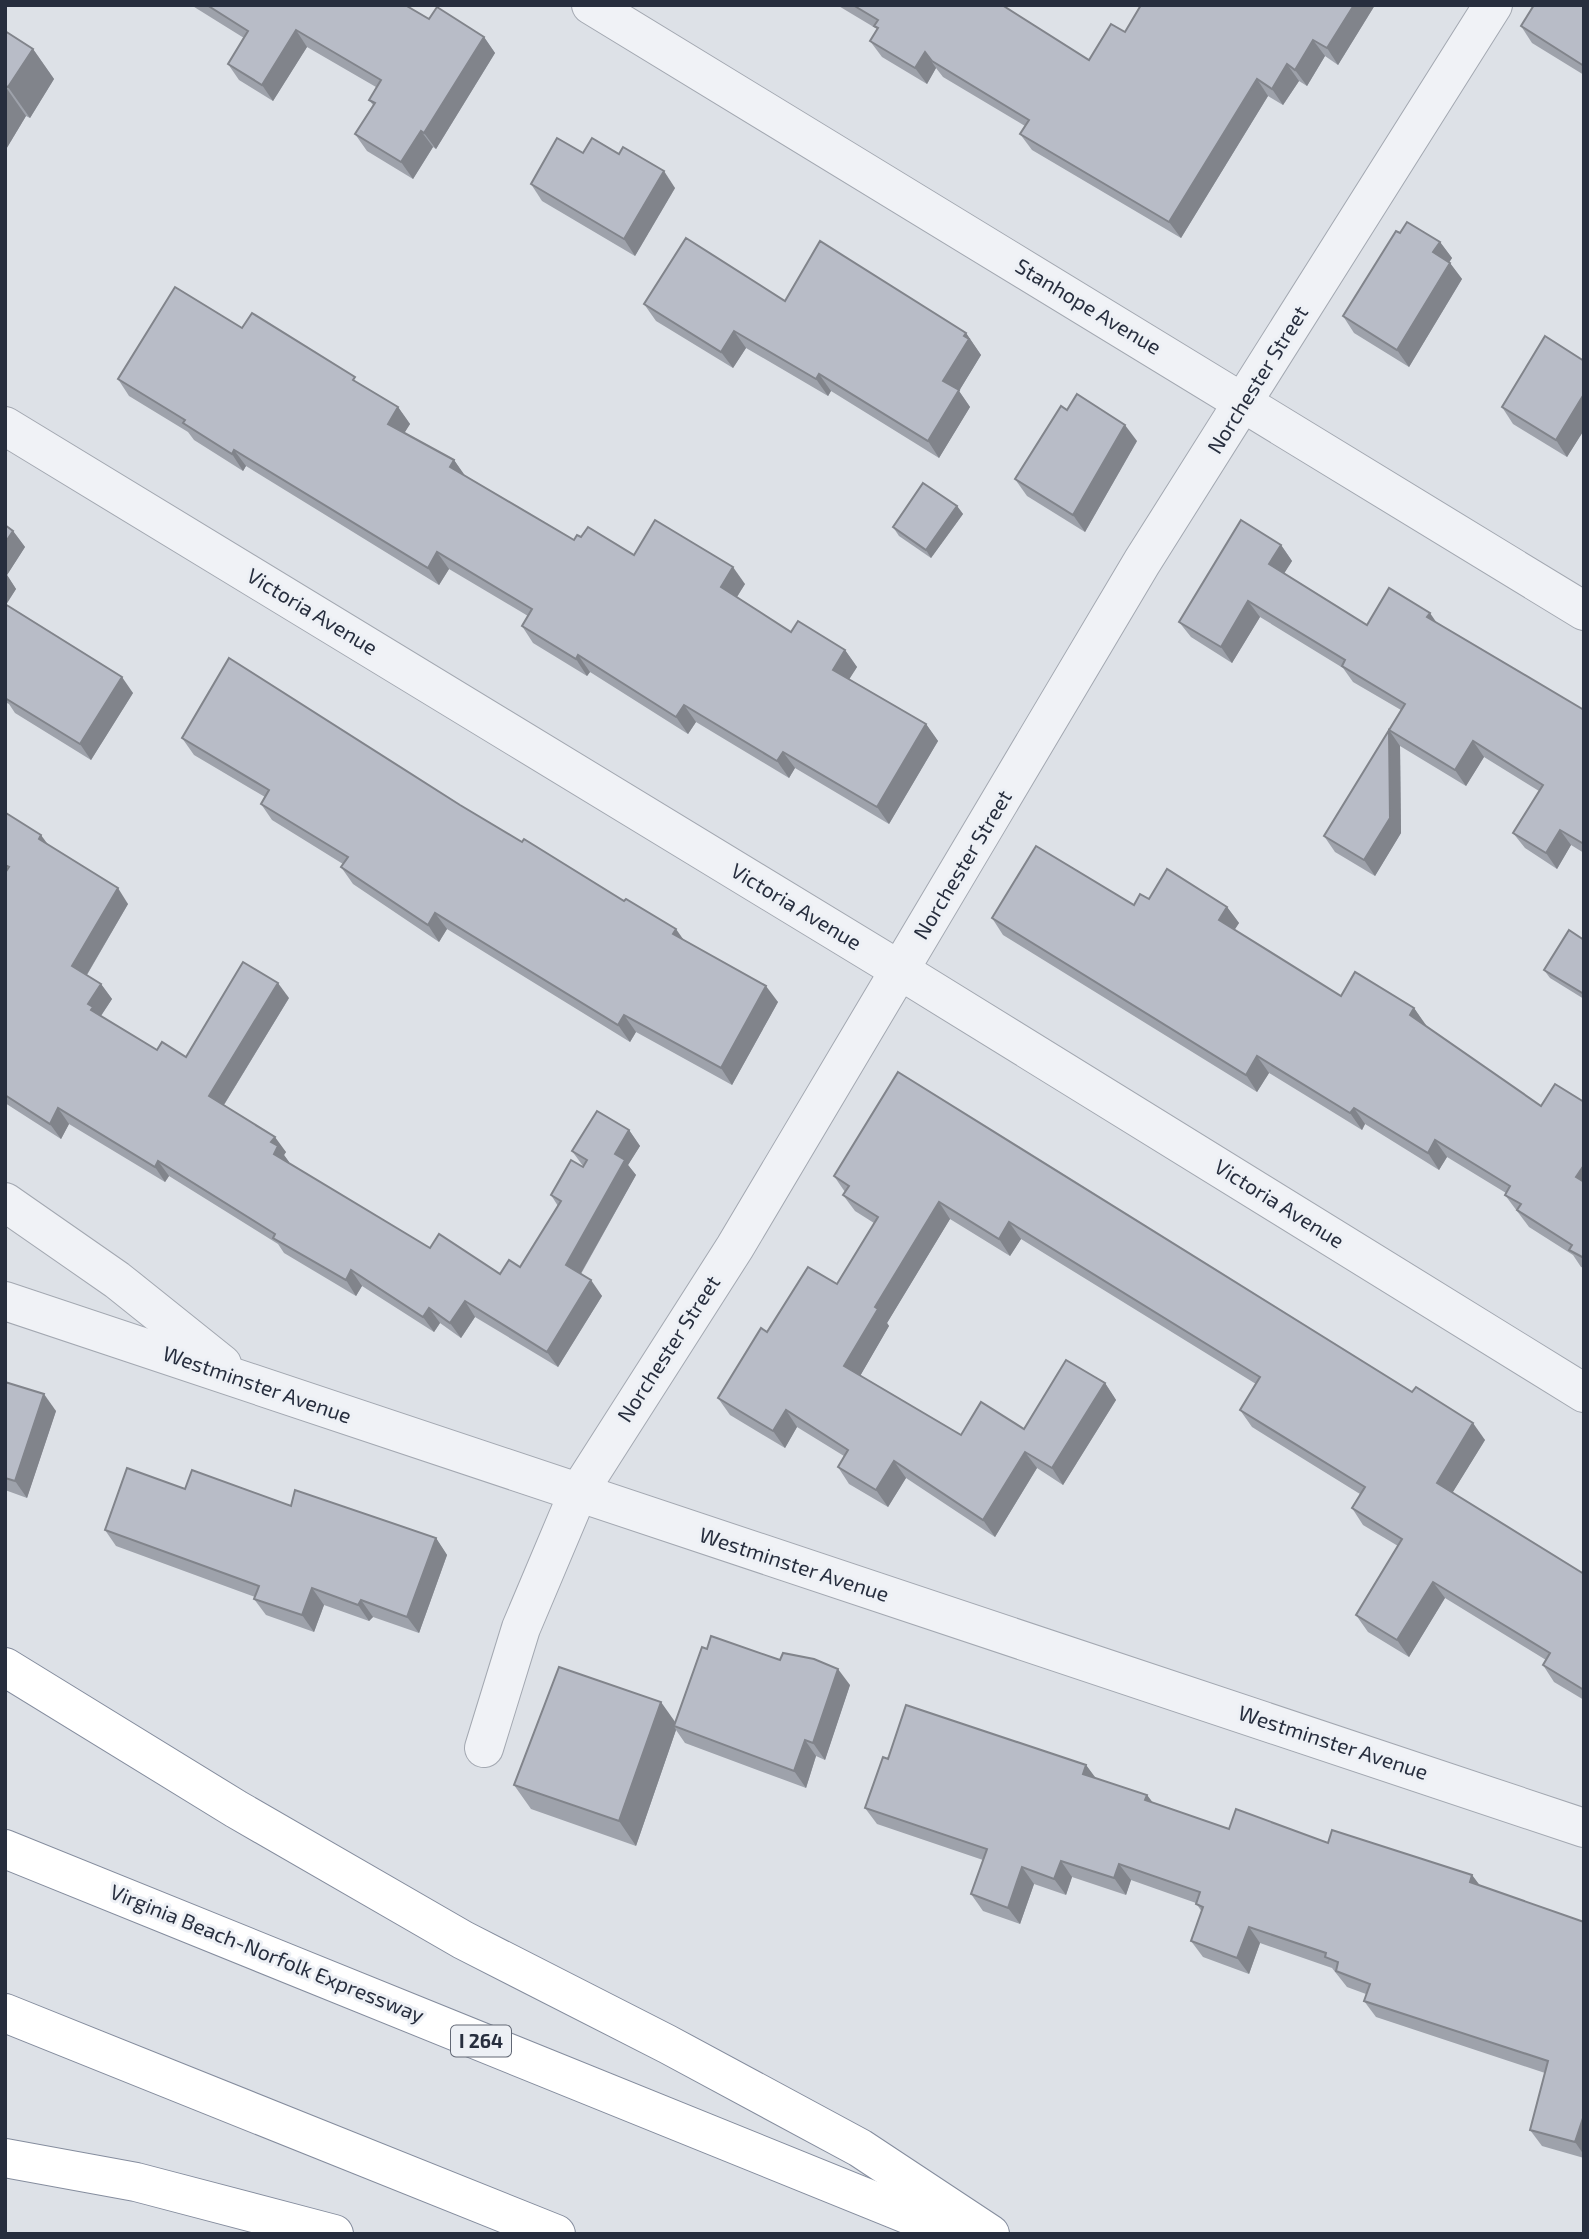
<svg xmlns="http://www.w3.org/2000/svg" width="1589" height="2239" font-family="'Exo 2',sans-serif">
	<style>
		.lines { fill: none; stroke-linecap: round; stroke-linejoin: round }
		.street-casing { stroke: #a3a8b1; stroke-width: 40 }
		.highway-casing { stroke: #858d9e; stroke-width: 40 }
		.street { stroke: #f0f2f6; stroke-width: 38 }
		.highway { stroke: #fff; stroke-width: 38 }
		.wall { fill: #9ea2ab }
		.shaded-wall { fill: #81848b }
		.building { fill: #b8bcc7; stroke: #81848b; stroke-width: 2 }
		.labels { text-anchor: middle; stroke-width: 6; stroke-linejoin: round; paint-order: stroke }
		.shield { fill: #edf0f5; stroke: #626875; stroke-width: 2 }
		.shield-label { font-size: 19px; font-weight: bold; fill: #272e3e }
		.street-label { font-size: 21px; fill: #272e3e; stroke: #edf0f5 }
	</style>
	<rect width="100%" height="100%" fill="#dde1e7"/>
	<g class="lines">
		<defs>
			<g id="street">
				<path d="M 591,5 L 1584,611"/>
				<path d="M 5,426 L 901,971 L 1584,1393"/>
				<path d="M 5,1202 L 117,1280 L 222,1364"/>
				<path d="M 5,1301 L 1584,1828"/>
				<path d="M 484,1748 L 521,1628 L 578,1493 L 735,1247 L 1142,562 L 1493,5"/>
			</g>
			<g id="highway">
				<path d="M 5,1667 L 236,1809 L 463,1940 L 667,2044 L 860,2148 L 990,2234"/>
				<path d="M 5,1849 L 956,2234"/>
				<path d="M 5,2013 L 556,2234"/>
				<path d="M 5,2158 L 136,2182 L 334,2234"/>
			</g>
		</defs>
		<use href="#street" class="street-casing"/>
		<use href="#highway" class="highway-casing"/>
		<use href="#street" class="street"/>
		<use href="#highway" class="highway"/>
	</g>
	<g class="wall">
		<path d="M 191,5 L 405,5 L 429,19 L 484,37 L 495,53 L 436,149 L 433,147 L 413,179 L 367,151 L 355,134 L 373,105 L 369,100 L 376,87 L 307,47 L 273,101 L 239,80 L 228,64 L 244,38 Z"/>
		<path d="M 837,5 L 1002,5 L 1089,60 L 1125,32 L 1141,5 L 1375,5 L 1338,65 L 1325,56 L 1307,86 L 1299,81 L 1283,105 L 1268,96 L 1181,238 L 1032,150 L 1020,134 L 1025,126 L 943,77 L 936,68 L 927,84 L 882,57 L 870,41 L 877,29 Z"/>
		<path d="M 1584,5 L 1584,75 L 1532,43 L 1521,26 Z"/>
		<path d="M 5,31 L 33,49 L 54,79 L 30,118 L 26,116 L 5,151 Z"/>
		<path d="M 583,153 L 675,188 L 635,256 L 542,201 L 531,184 Z"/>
		<path d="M 1400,233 L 1440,242 L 1452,258 L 1449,262 L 1462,279 L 1409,367 L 1354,333 L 1343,316 Z"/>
		<path d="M 785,301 L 966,333 L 981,355 L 959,391 L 970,407 L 939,458 L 831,391 L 828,396 L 746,348 L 733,368 L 656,321 L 644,304 Z"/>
		<path d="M 242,328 L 360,384 L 398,407 L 410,424 L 404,433 L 454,460 L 464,475 L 574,540 L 581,537 L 634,555 L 745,584 L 737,597 L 791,632 L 845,650 L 857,667 L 849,679 L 926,724 L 938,741 L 889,824 L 795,768 L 789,778 L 696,722 L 688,734 L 590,672 L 587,676 L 533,643 L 522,626 L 528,616 L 449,569 L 439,585 L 246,466 L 243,471 L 194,440 L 188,432 L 129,396 L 118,379 Z"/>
		<path d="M 1584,361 L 1584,430 L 1567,457 L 1513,424 L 1502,407 Z"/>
		<path d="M 1137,441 L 1085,532 L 1027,496 L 1015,479 Z"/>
		<path d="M 957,506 L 963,514 L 931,558 L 899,536 L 893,527 Z"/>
		<path d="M 5,525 L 13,531 L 25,547 L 7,575 L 16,589 L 6,605 L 133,693 L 91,760 L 15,713 L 9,704 L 5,702 Z"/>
		<path d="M 1281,545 L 1292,561 L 1284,573 L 1367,625 L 1437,623 L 1584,710 L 1584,853 L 1571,845 L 1557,869 L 1525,848 L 1513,833 L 1539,791 L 1484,757 L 1466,786 L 1400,746 L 1401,833 L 1375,876 L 1335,852 L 1324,836 L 1401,710 L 1353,682 L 1343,668 L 1260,617 L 1232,663 L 1191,637 L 1179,622 Z"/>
		<path d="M 182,738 L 460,805 L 684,941 L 778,1002 L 732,1085 L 636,1032 L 630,1042 L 447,929 L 439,942 L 353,884 L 341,867 L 343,864 L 272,820 L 261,804 L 265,797 L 194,755 Z"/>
		<path d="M 5,815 L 128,904 L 87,975 L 101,984 L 112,999 L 101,1016 L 157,1050 L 186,1057 L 289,998 L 224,1105 L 286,1152 L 284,1155 L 289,1162 L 288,1163 L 430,1248 L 500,1274 L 520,1267 L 558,1206 L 551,1195 L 583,1166 L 572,1151 L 629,1130 L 640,1146 L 628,1165 L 636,1175 L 581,1274 L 602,1296 L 558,1367 L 475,1317 L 461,1338 L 440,1323 L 434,1332 L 362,1286 L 356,1296 L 284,1253 L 278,1244 L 169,1176 L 165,1182 L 69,1124 L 61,1139 L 5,1103 Z"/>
		<path d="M 1149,899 L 1227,907 L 1239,923 L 1234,930 L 1341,996 L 1414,1008 L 1425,1025 L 1541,1106 L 1584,1102 L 1584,1268 L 1581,1267 L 1573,1255 L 1529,1227 L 1505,1195 L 1506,1193 L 1447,1157 L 1439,1170 L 1365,1124 L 1362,1130 L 1269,1073 L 1257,1092 L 1003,935 L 992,918 L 1134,905 Z"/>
		<path d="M 1584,940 L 1584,999 L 1550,978 L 1544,970 Z"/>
		<path d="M 898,1072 L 1485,1440 L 1452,1493 L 1584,1574 L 1584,1700 L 1554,1682 L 1543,1665 L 1546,1660 L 1445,1598 L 1409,1657 L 1368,1632 L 1356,1615 L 1398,1546 L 1363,1525 L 1352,1508 L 1360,1494 L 1252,1427 L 1240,1410 L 1256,1384 L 1021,1239 L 1010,1256 L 950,1219 L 887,1323 L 889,1326 L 860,1376 L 961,1435 L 1024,1429 L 1105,1383 L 1116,1400 L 1063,1485 L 1037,1468 L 995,1537 L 906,1478 L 888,1507 L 849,1484 L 838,1467 L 844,1456 L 797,1427 L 785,1448 L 730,1415 L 718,1398 L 767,1332 L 837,1284 L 874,1223 L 855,1211 L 843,1195 L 845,1192 L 834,1176 Z"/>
		<path d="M 5,1382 L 56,1411 L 27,1498 L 5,1490 Z"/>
		<path d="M 185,1489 L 291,1506 L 436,1538 L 447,1555 L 419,1633 L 373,1617 L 369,1621 L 324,1605 L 314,1632 L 266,1615 L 254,1599 L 255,1597 L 116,1546 L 105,1530 Z"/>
		<path d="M 707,1649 L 850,1685 L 825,1760 L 816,1756 L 806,1788 L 685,1743 L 676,1730 L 636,1846 L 531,1809 L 514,1785 L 675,1723 Z"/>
		<path d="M 888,1759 L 1086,1765 L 1095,1778 L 1147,1795 L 1153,1803 L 1229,1829 L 1328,1843 L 1472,1875 L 1480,1886 L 1584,1922 L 1584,2158 L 1542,2146 L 1530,2130 L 1545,2073 L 1376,2017 L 1364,2001 L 1366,1994 L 1347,1987 L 1332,1968 L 1260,1943 L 1249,1974 L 1203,1957 L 1191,1941 L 1202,1912 L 1196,1903 L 1131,1880 L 1126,1895 L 1072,1877 L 1066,1895 L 1034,1884 L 1020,1924 L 983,1911 L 971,1894 L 983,1860 L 877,1824 L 865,1808 Z"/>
	</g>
	<g class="shaded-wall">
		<path d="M 1354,5 L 1375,5 L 1338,65 L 1327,48 Z"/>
		<path d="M 296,30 L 307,47 L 273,101 L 262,85 Z"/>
		<path d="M 484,37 L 495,53 L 436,149 L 424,133 Z"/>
		<path d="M 1313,40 L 1325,56 L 1307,86 L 1295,70 Z"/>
		<path d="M 33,49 L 54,79 L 30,118 L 8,87 Z"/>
		<path d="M 925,52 L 936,68 L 927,84 L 915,68 Z"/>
		<path d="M 1287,64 L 1299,81 L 1283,105 L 1272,89 Z"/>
		<path d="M 1257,79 L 1268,96 L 1181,238 L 1169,222 Z"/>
		<path d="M 5,86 L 26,116 L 5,151 Z"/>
		<path d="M 421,131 L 433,147 L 413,179 L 401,162 Z"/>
		<path d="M 664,171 L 675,188 L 635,256 L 624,239 Z"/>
		<path d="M 1440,242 L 1452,258 L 1445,269 L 1433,252 Z"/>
		<path d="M 1450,263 L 1462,279 L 1409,367 L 1397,350 Z"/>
		<path d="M 734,331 L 746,348 L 733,368 L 721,352 Z"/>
		<path d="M 966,333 L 981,355 L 959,391 L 970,407 L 939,458 L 928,441 L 943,381 Z"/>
		<path d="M 819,374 L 831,391 L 828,396 L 816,379 Z"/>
		<path d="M 1584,394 L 1584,430 L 1567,457 L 1556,440 Z"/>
		<path d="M 398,407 L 410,424 L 400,440 L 388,424 Z"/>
		<path d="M 1125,425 L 1137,441 L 1085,532 L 1073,515 Z"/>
		<path d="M 234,450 L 246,466 L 243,471 L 232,454 Z"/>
		<path d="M 454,460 L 466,477 L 450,467 Z"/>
		<path d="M 957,506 L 963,514 L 931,558 L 926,550 Z"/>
		<path d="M 13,531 L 25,547 L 7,575 L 16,589 L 5,606 L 5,543 Z"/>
		<path d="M 1281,545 L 1292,561 L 1280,580 L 1269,564 Z"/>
		<path d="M 437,552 L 449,569 L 439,585 L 428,568 Z"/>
		<path d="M 733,567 L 745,584 L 733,603 L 721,587 Z"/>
		<path d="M 1248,601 L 1260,617 L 1232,663 L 1221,647 Z"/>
		<path d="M 1430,613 L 1441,629 L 1427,617 Z"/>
		<path d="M 845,650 L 857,667 L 845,686 L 833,670 Z"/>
		<path d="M 578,655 L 590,672 L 587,676 L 576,659 Z"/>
		<path d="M 122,677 L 133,693 L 91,760 L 80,744 Z"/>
		<path d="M 684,705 L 696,722 L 688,734 L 676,717 Z"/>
		<path d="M 926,724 L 938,741 L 889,824 L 877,807 Z"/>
		<path d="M 1389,730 L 1400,746 L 1401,833 L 1375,876 L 1364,860 Z"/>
		<path d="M 1473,741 L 1484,757 L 1466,786 L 1455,770 Z"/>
		<path d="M 783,752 L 795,768 L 789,778 L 777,761 Z"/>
		<path d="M 1560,830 L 1571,845 L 1557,869 L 1546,853 Z"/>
		<path d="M 41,835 L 52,850 L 39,839 Z"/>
		<path d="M 118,888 L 128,904 L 83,981 L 72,966 Z"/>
		<path d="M 1227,907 L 1239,923 L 1230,937 L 1219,920 Z"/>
		<path d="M 435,913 L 447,929 L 439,942 L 428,925 Z"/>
		<path d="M 676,929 L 688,946 L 673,934 Z"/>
		<path d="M 278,983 L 289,998 L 220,1111 L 209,1096 Z"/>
		<path d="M 101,984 L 112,999 L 100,1017 L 102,1025 L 88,1004 Z"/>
		<path d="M 766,986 L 778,1002 L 732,1085 L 721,1068 Z"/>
		<path d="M 1414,1008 L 1426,1025 L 1422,1031 L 1410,1015 Z"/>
		<path d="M 624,1015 L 636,1032 L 630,1042 L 618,1025 Z"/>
		<path d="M 1257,1056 L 1269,1073 L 1257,1092 L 1246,1075 Z"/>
		<path d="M 58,1108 L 69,1124 L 61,1139 L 50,1124 Z"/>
		<path d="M 1354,1108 L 1365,1124 L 1362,1130 L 1350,1113 Z"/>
		<path d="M 629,1130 L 640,1146 L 628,1165 L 636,1175 L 577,1280 L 566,1265 L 615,1154 Z"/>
		<path d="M 275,1137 L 286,1152 L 284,1155 L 289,1162 L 284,1169 L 274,1154 L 271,1142 Z"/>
		<path d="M 1435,1140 L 1447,1157 L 1439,1170 L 1428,1153 Z"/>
		<path d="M 158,1161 L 169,1176 L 165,1182 L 155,1167 Z"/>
		<path d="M 1584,1165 L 1584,1188 L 1576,1177 Z"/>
		<path d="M 939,1202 L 950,1219 L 887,1323 L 889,1326 L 856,1383 L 844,1366 L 875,1307 Z"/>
		<path d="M 1009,1222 L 1021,1239 L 1010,1256 L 999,1239 Z"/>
		<path d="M 351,1270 L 362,1286 L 356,1296 L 346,1280 Z"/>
		<path d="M 591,1280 L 602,1296 L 558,1367 L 547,1352 Z"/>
		<path d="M 465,1301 L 475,1317 L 461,1338 L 450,1323 Z"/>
		<path d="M 429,1308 L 440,1323 L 434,1332 L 423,1317 Z"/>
		<path d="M 1105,1383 L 1116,1400 L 1063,1485 L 1052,1468 Z"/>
		<path d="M 44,1394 L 56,1411 L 27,1498 L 15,1481 Z"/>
		<path d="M 786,1410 L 797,1427 L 785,1448 L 773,1431 Z"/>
		<path d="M 1473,1423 L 1485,1440 L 1448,1500 L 1437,1483 Z"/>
		<path d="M 1025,1452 L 1037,1468 L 995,1537 L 983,1520 Z"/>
		<path d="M 894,1461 L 906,1478 L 888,1507 L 876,1490 Z"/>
		<path d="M 436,1538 L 447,1555 L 419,1633 L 407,1617 Z"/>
		<path d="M 1433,1582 L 1445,1598 L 1409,1657 L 1397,1640 Z"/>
		<path d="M 312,1588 L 324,1605 L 314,1632 L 302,1615 Z"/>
		<path d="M 361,1600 L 373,1617 L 369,1621 L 358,1605 Z"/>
		<path d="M 838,1669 L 850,1685 L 825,1760 L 813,1743 Z"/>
		<path d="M 661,1702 L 678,1726 L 674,1726 L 676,1730 L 636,1846 L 619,1821 Z"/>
		<path d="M 805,1740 L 816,1756 L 806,1788 L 794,1771 Z"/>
		<path d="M 1086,1765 L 1098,1781 L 1083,1774 Z"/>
		<path d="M 1147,1795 L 1159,1811 L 1145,1800 Z"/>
		<path d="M 1061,1861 L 1072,1877 L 1066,1895 L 1054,1879 Z"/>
		<path d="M 1119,1864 L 1131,1880 L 1126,1895 L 1114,1878 Z"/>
		<path d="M 1022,1867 L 1034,1884 L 1020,1924 L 1008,1908 Z"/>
		<path d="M 1472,1875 L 1484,1891 L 1470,1882 Z"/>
		<path d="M 1249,1927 L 1260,1943 L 1249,1974 L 1237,1958 Z"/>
		<path d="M 1584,2115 L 1584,2155 L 1575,2142 Z"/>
	</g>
	<g class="building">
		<path d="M 207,5 L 405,5 L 429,19 L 437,7 L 484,37 L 424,133 L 421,131 L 401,162 L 355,134 L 375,103 L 369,100 L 381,80 L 296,30 L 262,85 L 228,64 L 248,31 Z"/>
		<path d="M 853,5 L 1002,5 L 1089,60 L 1111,24 L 1125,32 L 1141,5 L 1354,5 L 1327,48 L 1313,40 L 1295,70 L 1287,64 L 1272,89 L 1257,79 L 1169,222 L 1020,134 L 1029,120 L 932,61 L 925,52 L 915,68 L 870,41 L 878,28 L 874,26 L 878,20 Z"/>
		<path d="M 1534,5 L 1584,5 L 1584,66 L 1521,26 Z"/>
		<path d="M 5,31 L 33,49 L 8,87 L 5,86 Z"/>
		<path d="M 557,138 L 583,153 L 592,138 L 619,154 L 623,147 L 664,171 L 624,239 L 531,184 Z"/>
		<path d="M 1407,222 L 1440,242 L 1433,252 L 1450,263 L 1397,350 L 1343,316 L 1396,231 L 1400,233 Z"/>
		<path d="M 686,238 L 785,301 L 820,241 L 966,333 L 964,336 L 969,339 L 943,381 L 959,390 L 928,441 L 819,374 L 816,379 L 734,331 L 721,352 L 644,304 Z"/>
		<path d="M 175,287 L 242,328 L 252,313 L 355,377 L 353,380 L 398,407 L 388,424 L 454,460 L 450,467 L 574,540 L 577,535 L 581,537 L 588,527 L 634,555 L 655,520 L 733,567 L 721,587 L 791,632 L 798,621 L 845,650 L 833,670 L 926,724 L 877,807 L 783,752 L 777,761 L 684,705 L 676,717 L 578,655 L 576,659 L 522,626 L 532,609 L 437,552 L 428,568 L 234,450 L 232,454 L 183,423 L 185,420 L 118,379 Z"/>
		<path d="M 1545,336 L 1584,361 L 1584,394 L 1556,440 L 1502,407 Z"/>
		<path d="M 1077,394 L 1125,425 L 1073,515 L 1015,479 L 1061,406 L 1067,410 Z"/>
		<path d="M 923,483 L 957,506 L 926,550 L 893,527 Z"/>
		<path d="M 1241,520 L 1281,545 L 1269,564 L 1367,625 L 1389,588 L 1430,613 L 1427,617 L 1584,710 L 1584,844 L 1560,830 L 1546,853 L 1513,833 L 1543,785 L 1473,741 L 1455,770 L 1389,730 L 1390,818 L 1364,860 L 1324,836 L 1405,704 L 1342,666 L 1345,660 L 1248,601 L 1221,647 L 1179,622 Z"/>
		<path d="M 5,525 L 13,531 L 5,543 Z"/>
		<path d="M 5,604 L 122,677 L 80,744 L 5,698 Z"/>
		<path d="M 229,658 L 460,805 L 522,842 L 524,839 L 624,901 L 626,899 L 676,929 L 673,934 L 766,986 L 721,1068 L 624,1015 L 618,1025 L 435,913 L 428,925 L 341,867 L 348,857 L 261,804 L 269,790 L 182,738 Z"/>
		<path d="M 6,813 L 41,835 L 39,839 L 118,888 L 72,966 L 101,984 L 88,1004 L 93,1007 L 91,1010 L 157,1050 L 162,1042 L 186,1057 L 243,962 L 278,983 L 209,1096 L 275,1137 L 271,1142 L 278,1146 L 274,1154 L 430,1248 L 439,1234 L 500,1274 L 509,1260 L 520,1267 L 561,1201 L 551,1195 L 571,1160 L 583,1167 L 587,1160 L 572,1151 L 597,1111 L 629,1130 L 615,1154 L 625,1160 L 566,1265 L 591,1280 L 547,1352 L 465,1301 L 450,1323 L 429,1308 L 423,1317 L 351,1270 L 346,1280 L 273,1238 L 275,1234 L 158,1161 L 155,1167 L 58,1108 L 50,1124 L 5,1095 L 5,873 L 9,867 L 5,865 Z"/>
		<path d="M 1036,846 L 1134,905 L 1140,894 L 1149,899 L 1167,869 L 1227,907 L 1219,920 L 1341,996 L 1355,972 L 1414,1008 L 1410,1015 L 1541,1106 L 1555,1084 L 1584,1102 L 1584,1165 L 1576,1177 L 1584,1182 L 1584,1258 L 1569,1250 L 1572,1245 L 1517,1210 L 1521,1204 L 1505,1195 L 1510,1186 L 1435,1140 L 1428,1153 L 1354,1108 L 1350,1113 L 1257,1056 L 1246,1075 L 992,918 Z"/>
		<path d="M 1569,930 L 1584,940 L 1584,994 L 1544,970 Z"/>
		<path d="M 898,1072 L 1412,1392 L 1416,1387 L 1473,1423 L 1437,1483 L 1584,1574 L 1584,1690 L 1543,1665 L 1550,1653 L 1433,1582 L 1397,1640 L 1356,1615 L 1402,1539 L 1352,1508 L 1365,1487 L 1240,1410 L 1260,1377 L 1009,1222 L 999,1239 L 939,1202 L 875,1307 L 878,1309 L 844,1366 L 961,1435 L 981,1402 L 1024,1429 L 1066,1360 L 1105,1383 L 1052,1468 L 1025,1452 L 983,1520 L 894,1461 L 876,1490 L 838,1467 L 848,1450 L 786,1410 L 773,1431 L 718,1398 L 761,1328 L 767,1332 L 808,1267 L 837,1284 L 878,1217 L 843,1195 L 849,1186 L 834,1176 Z"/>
		<path d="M 5,1382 L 44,1394 L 15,1481 L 5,1478 Z"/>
		<path d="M 127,1468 L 185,1489 L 192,1470 L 291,1506 L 295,1490 L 436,1538 L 407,1617 L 361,1600 L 358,1605 L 312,1588 L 302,1615 L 254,1599 L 259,1586 L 105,1530 Z"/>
		<path d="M 711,1636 L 780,1660 L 783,1653 L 814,1659 L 838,1669 L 813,1743 L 805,1740 L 794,1771 L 674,1726 L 702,1647 L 707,1649 Z"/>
		<path d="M 559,1667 L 661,1702 L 619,1821 L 514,1785 Z"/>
		<path d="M 906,1705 L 1086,1765 L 1083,1774 L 1147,1795 L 1145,1800 L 1229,1829 L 1236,1809 L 1328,1843 L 1332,1830 L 1472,1875 L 1470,1882 L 1584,1922 L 1584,2115 L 1575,2142 L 1530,2130 L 1548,2061 L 1364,2001 L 1370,1984 L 1336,1971 L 1338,1962 L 1325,1957 L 1326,1953 L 1249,1927 L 1237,1958 L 1191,1941 L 1203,1907 L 1196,1904 L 1200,1892 L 1119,1864 L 1114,1878 L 1061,1861 L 1054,1879 L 1022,1867 L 1008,1908 L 971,1894 L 987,1849 L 865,1808 L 883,1757 L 888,1759 Z"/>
	</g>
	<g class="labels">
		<rect class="shield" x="451" y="2025.5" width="60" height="31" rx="5"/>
		<g class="shield-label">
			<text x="481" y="2048">I 264</text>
		</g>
		<g class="street-label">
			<text transform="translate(1088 307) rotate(31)" y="7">Stanhope Avenue</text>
			<text transform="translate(1258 380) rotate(-58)" y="7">Norchester Street</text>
			<text transform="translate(312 612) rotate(31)" y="7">Victoria Avenue</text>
			<text transform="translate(963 865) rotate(-59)" y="7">Norchester Street</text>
			<text transform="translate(796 907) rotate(31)" y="7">Victoria Avenue</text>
			<text transform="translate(1279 1204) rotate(32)" y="7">Victoria Avenue</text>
			<text transform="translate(669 1349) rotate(-57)" y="7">Norchester Street</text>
			<text transform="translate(257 1385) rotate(19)" y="7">Westminster Avenue</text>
			<text transform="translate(794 1565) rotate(18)" y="7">Westminster Avenue</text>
			<text transform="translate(1333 1743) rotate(18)" y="7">Westminster Avenue</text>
			<text transform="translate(267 1954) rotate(22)" y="7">Virginia Beach-Norfolk Expressway</text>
		</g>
	</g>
	<rect width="1589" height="2239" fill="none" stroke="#272e3e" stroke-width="14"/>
</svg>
